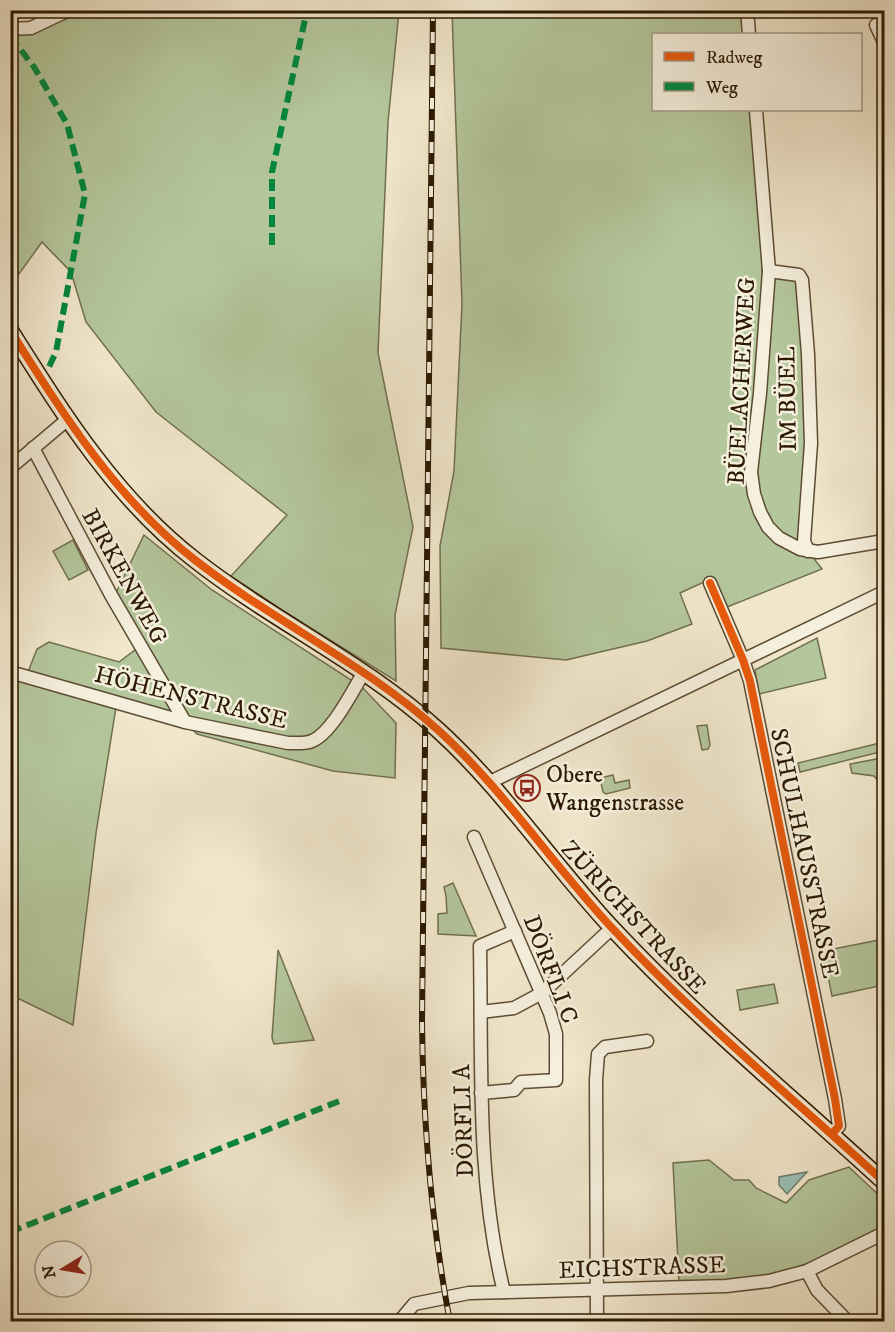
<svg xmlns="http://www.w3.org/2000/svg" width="895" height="1332" font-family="'IM FELL DW Pica',serif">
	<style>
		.green { fill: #b4c69b; stroke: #70704e; stroke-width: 1.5 }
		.water { fill: #9ac0b5; stroke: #6e7d6d; stroke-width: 1.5 }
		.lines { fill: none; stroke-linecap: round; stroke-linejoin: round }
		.minor-casing { stroke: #5d4c34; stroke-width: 15 }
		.major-casing { stroke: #2c1901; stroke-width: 18 }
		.minor { stroke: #f5efdd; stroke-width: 12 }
		.major { stroke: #f0e6cb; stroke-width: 15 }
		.rail-casing { stroke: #2c1901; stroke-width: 6 }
		.rail { stroke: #f5efdd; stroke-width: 4; stroke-dasharray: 11; stroke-linecap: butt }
		.quiet { stroke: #00873e; stroke-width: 6; stroke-dasharray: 12 6; stroke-linecap: butt }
		.cycleway-casing { stroke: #f5efdd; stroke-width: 11 }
		.cycleway { stroke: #e8590c; stroke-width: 8 }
		.labels { text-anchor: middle; stroke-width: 5; stroke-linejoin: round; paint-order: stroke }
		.street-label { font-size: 24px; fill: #2c1901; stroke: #f5efdd }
		.poi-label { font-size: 24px; fill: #2c1901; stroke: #f5efdd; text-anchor: start }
	</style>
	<rect width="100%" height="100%" fill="#f0e6cb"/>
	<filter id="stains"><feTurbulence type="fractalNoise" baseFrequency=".00333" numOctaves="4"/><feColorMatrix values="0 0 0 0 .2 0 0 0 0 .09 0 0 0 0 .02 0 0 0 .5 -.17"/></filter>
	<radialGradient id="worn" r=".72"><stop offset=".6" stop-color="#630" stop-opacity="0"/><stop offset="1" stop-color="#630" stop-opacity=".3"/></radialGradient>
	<g class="green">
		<path d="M 69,11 L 399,11 L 388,122 L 378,353 L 413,527 L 395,615 L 396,681 L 285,612 L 231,576 L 287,515 L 156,412 L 86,322 L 71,272 L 42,242 L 11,285 L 11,29 Z"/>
		<path d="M 452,11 L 747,11 L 749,34 L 654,34 L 654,110 L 756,110 L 769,271 L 802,280 L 808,551 L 822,569 L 717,611 L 704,582 L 680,593 L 692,624 L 647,641 L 566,660 L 441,648 L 440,546 L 454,471 L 462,304 Z"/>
		<path d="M 144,535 L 212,590 L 362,687 L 396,723 L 395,778 L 333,771 L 197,734 L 185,722 L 28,672 L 37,649 L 49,642 L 119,662 L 144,643 L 115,595 Z"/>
		<path d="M 73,540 L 88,570 L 69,580 L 53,551 Z"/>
		<path d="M 817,638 L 826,678 L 759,694 L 755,670 Z"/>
		<path d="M 11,677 L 116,707 L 96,833 L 73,1025 L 11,995 Z"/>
		<path d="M 707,725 L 710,745 L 708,749 L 702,750 L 697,726 Z"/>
		<path d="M 884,742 L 884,751 L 800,772 L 798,763 Z"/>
		<path d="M 882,758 L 884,782 L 880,783 L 874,776 L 852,773 L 850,764 Z"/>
		<path d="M 613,775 L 615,783 L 629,780 L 630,788 L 606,794 L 603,792 L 600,778 Z"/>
		<path d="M 453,883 L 476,936 L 438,934 L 438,914 L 447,913 L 446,896 L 444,887 Z"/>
		<path d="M 884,939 L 884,985 L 832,996 L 823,951 Z"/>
		<path d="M 278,950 L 314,1040 L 274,1044 L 272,1038 Z"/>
		<path d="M 774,984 L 778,1003 L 740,1010 L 737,990 Z"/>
		<path d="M 709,1160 L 734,1180 L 749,1180 L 756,1188 L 786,1203 L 809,1180 L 849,1167 L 884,1200 L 884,1228 C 840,1249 795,1275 745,1279 C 723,1281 701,1281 679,1282 L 673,1163 Z"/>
	</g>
	<path class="water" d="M 807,1172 L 787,1194 L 779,1185 L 779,1177 Z"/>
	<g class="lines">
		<defs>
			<g id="minor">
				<path d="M 747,10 L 749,34"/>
				<path d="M 876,25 L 884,42"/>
				<path d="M 10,29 L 31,28 L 69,10"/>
				<path d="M 756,110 L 769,271 L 760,393 L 751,472 L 754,494 L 760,512 L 768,527 L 779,538 L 800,549 L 818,552 L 884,541"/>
				<path d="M 769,271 L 799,275 L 802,280 L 808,354 L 811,443 L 804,541 L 808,551"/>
				<path d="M 33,448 L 111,595 L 185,722"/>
				<path d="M 10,468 L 68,419"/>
				<path d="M 710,583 L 743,660 L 750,681 L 835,1099 L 839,1126 L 832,1134"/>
				<path d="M 10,672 L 185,722 L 288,743 C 297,743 305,744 312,741 C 332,733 353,690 364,672"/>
				<path d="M 488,783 L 884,592"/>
				<path d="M 474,837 L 550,1013 L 556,1034 L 556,1080 L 521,1082 L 514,1090 L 481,1093"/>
				<path d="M 481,1012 L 514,1008 L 542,993 L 612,928"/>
				<path d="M 807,1271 L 817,1290 L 848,1322"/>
				<path d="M 504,1292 C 476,1179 482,1062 480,946 L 515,931"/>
				<path d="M 399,1322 L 414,1304 L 469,1293 L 726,1286 L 769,1281 L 807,1271 L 884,1233"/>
				<path d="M 597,1322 L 596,1080 L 598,1054 L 605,1047 L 647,1041"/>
			</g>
			<path id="major" d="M 10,330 C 63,414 116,499 195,560 C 273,621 364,663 438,730 C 503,789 553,865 613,929 C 698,1020 793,1098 884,1182"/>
		</defs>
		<use href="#minor" class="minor-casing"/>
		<use href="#major" class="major-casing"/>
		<use href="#minor" class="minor"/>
		<use href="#major" class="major"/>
		<defs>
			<path id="rail" d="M 433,10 L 422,1021 C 423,1122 431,1222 450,1322"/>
		</defs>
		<use href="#rail" class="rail-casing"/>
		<use href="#rail" class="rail"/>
		<g class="quiet">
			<path d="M 10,36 L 34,67 L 67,124 L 85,194 L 56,352 L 48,369"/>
			<path d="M 272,245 L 272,172 L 307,10"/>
			<path d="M 10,1232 L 342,1100"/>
		</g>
		<defs>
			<g id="cycleway">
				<path d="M 10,330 C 63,414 116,499 195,560 C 273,621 364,663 438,730 C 503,789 553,865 613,929 C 698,1020 793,1098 884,1182"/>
				<path d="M 710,583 L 743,660 L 750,681 L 835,1099 L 839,1126 L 832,1134"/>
			</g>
		</defs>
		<use href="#cycleway" class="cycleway-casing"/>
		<use href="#cycleway" class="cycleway"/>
	</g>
	<defs>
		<symbol id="bus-ring" viewBox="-11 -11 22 22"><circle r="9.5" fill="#f5efdd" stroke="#8f2418" stroke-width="1.5"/><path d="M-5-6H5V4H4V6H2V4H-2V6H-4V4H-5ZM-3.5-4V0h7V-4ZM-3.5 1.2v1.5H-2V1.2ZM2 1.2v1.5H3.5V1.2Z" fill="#8f2418"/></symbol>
	</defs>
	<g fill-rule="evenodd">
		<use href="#bus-ring" x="512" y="773" width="30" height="30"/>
	</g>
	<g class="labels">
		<g class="street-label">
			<text transform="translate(741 381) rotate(-87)" y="8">BÜELACHERWEG</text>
			<text transform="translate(787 399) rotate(-91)" y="8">IM BÜEL</text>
			<text transform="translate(125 576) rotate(61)" y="8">BIRKENWEG</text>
			<text transform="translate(191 697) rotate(14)" y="8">HÖHENSTRASSE</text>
			<text transform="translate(805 853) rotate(78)" y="8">SCHULHAUSSTRASSE</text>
			<text transform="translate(634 917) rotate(47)" y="8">ZÜRICHSTRASSE</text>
			<text transform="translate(551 969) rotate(69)" y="8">DÖRFLI C</text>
			<text transform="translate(463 1121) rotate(-92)" y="8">DÖRFLI A</text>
			<text transform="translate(642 1267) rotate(-2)" y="8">EICHSTRASSE</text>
		</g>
		<g class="poi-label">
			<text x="546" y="782">Obere<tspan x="546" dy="28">Wangenstrasse</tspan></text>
		</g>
	</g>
	<rect width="895" height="1332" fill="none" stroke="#f0e6cb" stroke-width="36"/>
	<rect x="12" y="12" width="871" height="1308" fill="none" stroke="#2c1901" stroke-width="3"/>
	<rect x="18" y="18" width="859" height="1296" fill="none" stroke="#2c1901" stroke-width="1.5"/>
	<rect x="652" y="33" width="210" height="78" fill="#f5efdd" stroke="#a59985" stroke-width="1.5"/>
	<rect x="664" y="52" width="30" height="9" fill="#e8590c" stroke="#a59985" stroke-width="1.5"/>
	<text x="706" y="63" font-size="18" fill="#2c1901">Radweg</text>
	<rect x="664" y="82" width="30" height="9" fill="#00873e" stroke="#a59985" stroke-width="1.5"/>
	<text x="706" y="93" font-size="18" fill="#2c1901">Weg</text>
	<g transform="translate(63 1269) rotate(259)"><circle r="28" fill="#f5efdd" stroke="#a59985" stroke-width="1.5"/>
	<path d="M0-4.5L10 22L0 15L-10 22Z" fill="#8f2418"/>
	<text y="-9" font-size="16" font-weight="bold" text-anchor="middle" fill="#2c1901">N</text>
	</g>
	<rect width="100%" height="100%" filter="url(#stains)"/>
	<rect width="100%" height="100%" fill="url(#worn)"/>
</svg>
